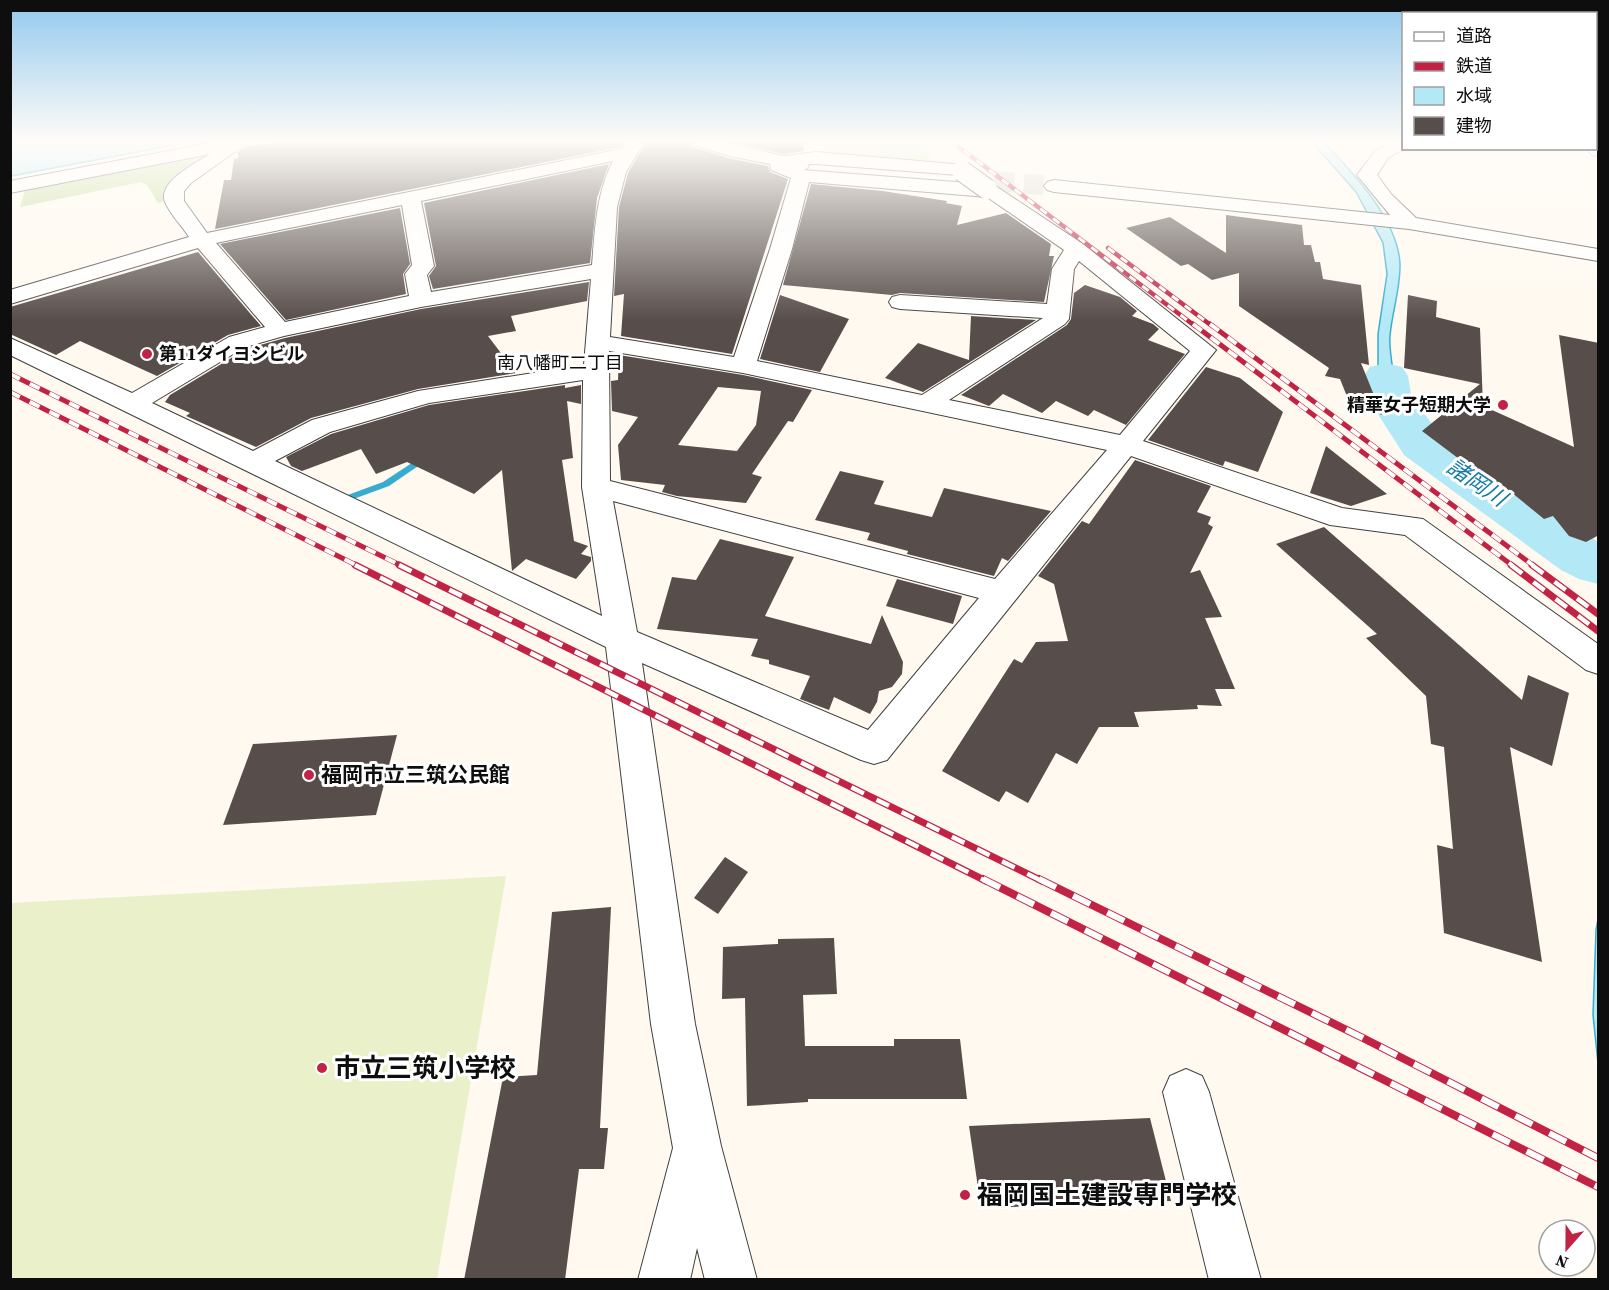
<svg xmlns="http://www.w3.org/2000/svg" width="1609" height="1290" font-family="'Source Serif 4','Noto Sans JP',serif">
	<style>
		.green { fill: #daeab8 }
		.forest { fill: #c1dc97 }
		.pitch { fill: #eaf1ca }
		.water { fill: #b3e9f7; stroke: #38acd0; stroke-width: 1.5 }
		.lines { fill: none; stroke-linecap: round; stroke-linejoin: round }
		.stream { fill: #38acd0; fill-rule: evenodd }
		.river { fill: #b3e9f7; fill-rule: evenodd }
		.building { fill: #574d4a; fill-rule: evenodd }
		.minor-tunnel { stroke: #dbd6cd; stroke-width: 20; stroke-dasharray: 20 10; stroke-linecap: butt }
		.minor-casing { stroke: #414141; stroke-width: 2 }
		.minor { fill: #fff; fill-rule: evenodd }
		.rail-far3-casing { stroke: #c22344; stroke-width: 4.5 }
		.rail-far2-casing { stroke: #c22344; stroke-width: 5 }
		.rail-far1-casing { stroke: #c22344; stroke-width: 7 }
		.rail-casing { stroke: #c22344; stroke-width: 8 }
		.rail-far3 { stroke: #fff; stroke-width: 3; stroke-dasharray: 8; stroke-linecap: butt }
		.rail-far2 { stroke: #fff; stroke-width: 4; stroke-dasharray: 11; stroke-linecap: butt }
		.rail-far1 { stroke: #fff; stroke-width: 4.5; stroke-dasharray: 14; stroke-linecap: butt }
		.rail { stroke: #fff; stroke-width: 6; stroke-dasharray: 19; stroke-linecap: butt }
		.minor-bridge-casing { stroke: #414141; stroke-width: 22; stroke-linecap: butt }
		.minor-bridge { stroke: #fff; stroke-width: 20 }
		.poi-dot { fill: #c22344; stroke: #fff; stroke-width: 2 }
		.labels { text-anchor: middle; stroke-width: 6; stroke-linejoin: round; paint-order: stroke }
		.far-poi-label { font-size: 18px; font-weight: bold; fill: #0e0e0e; stroke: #fff; text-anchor: start }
		.far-neighbourhood-label { font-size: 18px; fill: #0e0e0e; stroke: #fff }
		.poi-label { font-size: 21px; font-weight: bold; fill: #0e0e0e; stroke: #fff; text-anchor: start }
		.water-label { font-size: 22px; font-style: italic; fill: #147ca3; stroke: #fff }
		.near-poi-label { font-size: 26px; font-weight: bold; fill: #0e0e0e; stroke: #fff; text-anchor: start }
	</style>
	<rect width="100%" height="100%" fill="#fff9ef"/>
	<path class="green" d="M 824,141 L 911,141 L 932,157 L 922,164 L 825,155 Z"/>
	<path class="forest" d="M 220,148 L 167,201 L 158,203 L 147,185 L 141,182 L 20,207 L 26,188 Z"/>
	<path class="pitch" d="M 506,876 L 437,1279 L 11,1279 L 11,903 Z"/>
	<g class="water">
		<path d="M 11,141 L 186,141 L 174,145 L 11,176 Z"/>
		<path d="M 1311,141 L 1323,141 C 1352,172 1397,218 1400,263 C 1401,287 1392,312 1390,336 C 1389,349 1392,364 1394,377 L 1378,374 L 1378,334 L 1387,274 L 1383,243 L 1356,192 Z"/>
		<path d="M 1598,919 L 1598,1063 L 1593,1015 L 1596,930 Z"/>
	</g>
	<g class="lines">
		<path class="stream" d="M 424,455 L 427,456 L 427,460 L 389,486 L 348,501 L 343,498 L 345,496 L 383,482 Z"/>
		<path class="river" d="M 1386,363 L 1402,367 L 1408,376 L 1411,394 L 1438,433 L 1598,542 L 1598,584 L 1579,579 L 1561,570 L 1404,455 L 1365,394 L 1364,376 L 1370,367 Z"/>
	</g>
	<g class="building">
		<path d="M 290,141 L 624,141 L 620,147 L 215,229 L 224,180 L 231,180 L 234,159 L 238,158 L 238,152 L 247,146 Z"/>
		<path d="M 647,141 L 689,141 L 693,147 L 728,158 L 768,166 L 770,172 L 788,179 L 732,354 L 621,336 L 624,294 L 614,296 L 619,207 L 628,173 Z"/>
		<path d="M 726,141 L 803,141 L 804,151 L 784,154 Z"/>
		<path d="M 609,164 L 597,198 L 590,263 L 433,289 L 429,276 L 436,266 L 424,203 Z"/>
		<path d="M 811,184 L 883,191 L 947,201 L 946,203 L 962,206 L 957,225 L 1006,213 L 1051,244 L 1049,256 L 1054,256 L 1044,302 L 900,293 L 892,295 L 783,285 Z"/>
		<path d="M 400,208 L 410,264 L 403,274 L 406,294 L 286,320 L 220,244 Z"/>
		<path d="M 1226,215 L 1302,225 L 1304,245 L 1311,245 L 1315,262 L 1320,262 L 1323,279 L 1361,285 L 1369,365 L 1361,363 L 1382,415 L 1348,399 L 1340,379 L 1325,376 L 1329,368 L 1239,306 L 1239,273 L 1212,280 L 1188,264 L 1181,266 L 1126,228 L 1170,217 L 1226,253 Z"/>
		<path d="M 198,252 L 261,326 L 228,335 L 157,376 L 80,341 L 56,355 L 10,334 L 10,307 Z"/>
		<path d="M 589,282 L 587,301 L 511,316 L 516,331 L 488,336 L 516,373 L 418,389 L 311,418 L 256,447 L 186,416 L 190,413 L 165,402 L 170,395 L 246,349 L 285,338 L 421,309 Z"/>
		<path d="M 1085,285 L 1120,297 L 1137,311 L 1132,316 L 1153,324 L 1159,329 L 1148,340 L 1185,354 L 1126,425 L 1094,410 L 1088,416 L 1056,401 L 1042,413 L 1003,394 L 989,406 L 961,395 L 1067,325 L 1071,319 L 1074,293 Z"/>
		<path d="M 780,295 L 849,319 L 820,372 L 760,359 Z"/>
		<path d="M 1408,295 L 1437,301 L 1436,317 L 1480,328 L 1483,406 L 1574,447 L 1559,335 L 1599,343 L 1599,535 L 1586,542 L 1569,536 L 1553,516 L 1544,519 L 1501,484 L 1495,486 L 1422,431 L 1480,384 L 1404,368 Z"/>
		<path d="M 971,316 L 1036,320 L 923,392 L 885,378 L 918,343 L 969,360 Z"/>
		<path d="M 619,355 L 743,375 L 812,390 L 793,422 L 788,421 L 752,474 L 762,477 L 746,503 L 677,496 L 662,492 L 665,485 L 621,480 L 618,445 L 638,417 L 612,411 L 611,381 L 618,380 ZM 718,387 L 761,391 L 756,425 L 737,451 L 678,445 Z"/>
		<path d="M 1206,367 L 1240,378 L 1283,412 L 1258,472 L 1225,461 L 1223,466 L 1148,440 Z"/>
		<path d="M 565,385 L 565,388 L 581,385 L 581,404 L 567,401 L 573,458 L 562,460 L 574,541 L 588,546 L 581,554 L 591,557 L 591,561 L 576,579 L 526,559 L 512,571 L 502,470 L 474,494 L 407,462 L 376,474 L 361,449 L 302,471 L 291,466 L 286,457 L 331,434 L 429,405 Z"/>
		<path d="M 1326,446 L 1350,465 L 1387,494 L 1351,506 L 1310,493 Z"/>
		<path d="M 1135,460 L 1211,486 L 1197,512 L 1211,517 L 1208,524 L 1213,527 L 1190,573 L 1200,570 L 1222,617 L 1205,618 L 1235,689 L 1215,689 L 1222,706 L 1197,705 L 1198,709 L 1134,712 L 1139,727 L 1099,727 L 1077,764 L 1056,753 L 1028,803 L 1006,791 L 999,802 L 942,771 L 1014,659 L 1022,663 L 1036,642 L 1068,641 L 1054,584 L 1038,576 L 1082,521 L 1089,524 Z"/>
		<path d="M 840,471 L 884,481 L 874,504 L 932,517 L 944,488 L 1051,511 L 1008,561 L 1002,558 L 994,576 L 907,554 L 908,551 L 867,540 L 870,533 L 815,520 Z"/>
		<path d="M 1324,527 L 1522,700 L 1528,675 L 1569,693 L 1552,766 L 1510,747 L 1542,962 L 1444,933 L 1437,845 L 1453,849 L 1444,747 L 1431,744 L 1426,696 L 1366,638 L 1377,634 L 1276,544 Z"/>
		<path d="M 720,539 L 794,557 L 765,616 L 871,644 L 882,615 L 903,662 L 902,674 L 892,687 L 879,691 L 877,702 L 870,714 L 834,697 L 829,710 L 800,699 L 810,676 L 769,664 L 769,660 L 751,656 L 758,639 L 657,629 L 672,577 L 696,580 Z"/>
		<path d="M 897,579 L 962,596 L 953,624 L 886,606 Z"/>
		<path d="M 397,735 L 376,815 L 223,825 L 253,744 Z"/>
		<path d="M 725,857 L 748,872 L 718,914 L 694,898 Z"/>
		<path d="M 611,907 L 600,1128 L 608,1128 L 604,1169 L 579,1169 L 565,1280 L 464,1280 L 503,1077 L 537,1075 L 552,912 Z"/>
		<path d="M 834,938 L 837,994 L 803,995 L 805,1046 L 894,1046 L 894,1039 L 960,1039 L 967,1099 L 808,1099 L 808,1102 L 747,1106 L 745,998 L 722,999 L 723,947 L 778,944 L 778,939 Z"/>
		<path d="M 1150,1118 L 1171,1201 L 981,1208 L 969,1126 Z"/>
	</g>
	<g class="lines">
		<path class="minor-tunnel" d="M 994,181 L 1054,186"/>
		<defs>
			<g id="minor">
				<path d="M 221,141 L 250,141 L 191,183 L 184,191 L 184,201 L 207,233 L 621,149 L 627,141 L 645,141 L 626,172 L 617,207 L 610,337 L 734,357 L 770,249 L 791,178 L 771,170 L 770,164 L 729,156 L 694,145 L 691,141 L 717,141 L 784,156 L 816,152 L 965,165 L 967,169 L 965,173 L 958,175 L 816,164 L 809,164 L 807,169 L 803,170 L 994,185 L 1083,244 L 1216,350 L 1143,441 L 1342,508 L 1423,519 L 1598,644 L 1598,674 L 1586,670 L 1405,535 L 1330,525 L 1131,456 L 887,760 L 874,764 L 861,760 L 642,663 L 695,1024 L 721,1146 L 757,1280 L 705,1280 L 697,1248 L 690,1280 L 638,1280 L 673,1148 L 651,1024 L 606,647 L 10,355 L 10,338 L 132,393 L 229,337 L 265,327 L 198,248 L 10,304 L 10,290 L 189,237 C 182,226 170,214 165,202 C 157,182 196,163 210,154 L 10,193 L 10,181 ZM 613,161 C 596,194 595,229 592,265 L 431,292 L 427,275 L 434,266 L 421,201 ZM 809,182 L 987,197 L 1064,250 L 1052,269 L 1047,304 L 900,295 L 892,297 L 889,302 L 892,307 L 900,309 L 1043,318 L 922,395 L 757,361 L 792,249 ZM 402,205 L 412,265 L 405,274 L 409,296 L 285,322 L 216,243 ZM 1079,261 L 1190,351 L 1120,435 L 949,400 L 1065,324 L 1069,319 L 1074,269 ZM 591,279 L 584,365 L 418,391 L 312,420 L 253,451 L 152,403 L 245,347 L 284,336 L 421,307 ZM 609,351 L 743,373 L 1107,450 L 995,579 L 610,481 ZM 583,380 L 582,487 L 602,616 L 275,461 L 330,432 L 429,403 ZM 613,501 L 979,598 L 868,730 L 637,632 Z"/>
				<path d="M 1393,141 L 1404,141 L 1405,148 L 1388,158 L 1377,175 L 1391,194 L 1416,218 L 1598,249 L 1598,261 L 1409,229 L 1054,192 L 1047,190 L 1044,186 L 1047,182 L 1054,180 L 1390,215 L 1357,175 L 1375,151 Z"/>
				<path d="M 1596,143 L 1598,143 L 1598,156 L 1592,155 L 1586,148 L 1596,148 Z"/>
				<path d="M 1186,1069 L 1202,1076 L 1209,1092 L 1261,1280 L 1209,1280 L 1163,1092 L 1170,1076 Z"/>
			</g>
		</defs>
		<use href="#minor" class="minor-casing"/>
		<use href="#minor" class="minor"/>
		<defs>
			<g id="rail-far3">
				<path d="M 951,141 L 1195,326"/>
				<path d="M 1108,248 L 1212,326"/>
			</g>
			<g id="rail-far2">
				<path d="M 1193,324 L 1513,566"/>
				<path d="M 1210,324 L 1534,566"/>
				<path d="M 10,374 L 402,566"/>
				<path d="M 10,392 L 358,566"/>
			</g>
			<g id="rail-far1">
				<path d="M 355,565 L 986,881"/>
				<path d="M 399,565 L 1042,881"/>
				<path d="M 1511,565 L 1598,631"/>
				<path d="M 1532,565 L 1598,614"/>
			</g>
			<g id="rail">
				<path d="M 983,879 L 1598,1187"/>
				<path d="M 1039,879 L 1363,1038 L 1598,1158"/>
			</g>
		</defs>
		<use href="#rail-far3" class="rail-far3-casing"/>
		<use href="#rail-far2" class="rail-far2-casing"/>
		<use href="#rail-far1" class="rail-far1-casing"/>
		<use href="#rail" class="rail-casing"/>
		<use href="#rail-far3" class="rail-far3"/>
		<use href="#rail-far2" class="rail-far2"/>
		<use href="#rail-far1" class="rail-far1"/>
		<use href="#rail" class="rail"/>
		<defs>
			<path id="minor-bridge" d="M 962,171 L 987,189"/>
		</defs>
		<use href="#minor-bridge" class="minor-bridge-casing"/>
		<use href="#minor-bridge" class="minor-bridge"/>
	</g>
	<linearGradient id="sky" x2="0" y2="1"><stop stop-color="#93c9ee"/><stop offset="0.44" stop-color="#fffcf8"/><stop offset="1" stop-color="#fffcf8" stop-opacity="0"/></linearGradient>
	<rect width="1609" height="321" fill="url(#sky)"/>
	<g class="poi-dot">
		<circle cx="147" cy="354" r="6"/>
		<circle cx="1503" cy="405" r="6"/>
		<circle cx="309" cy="775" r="6"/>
		<circle cx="322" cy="1068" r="6"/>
		<circle cx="965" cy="1195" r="6"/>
	</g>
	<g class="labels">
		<g class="far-poi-label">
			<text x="159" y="360">第11ダイヨシビル</text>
			<text x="1491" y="411" text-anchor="end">精華女子短期大学</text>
		</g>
		<g class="far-neighbourhood-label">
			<text x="560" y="369">南八幡町二丁目</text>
		</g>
		<g class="poi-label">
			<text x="321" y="782">福岡市立三筑公民館</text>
		</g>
		<g class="water-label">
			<text transform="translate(1477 482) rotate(34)" y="8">諸岡川</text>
		</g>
		<g class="near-poi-label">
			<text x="334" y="1077">市立三筑小学校</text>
			<text x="977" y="1204">福岡国土建設専門学校</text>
		</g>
	</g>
	<rect width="1609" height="1290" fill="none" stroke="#0e0e0e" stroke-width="24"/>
	<rect x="1402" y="12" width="195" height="138" fill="#ffffff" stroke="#9f9f9f" stroke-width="1.5"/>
	<rect x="1414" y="32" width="30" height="9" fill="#ffffff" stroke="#9f9f9f" stroke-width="1.5"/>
	<text x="1456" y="42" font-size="18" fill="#0e0e0e">道路</text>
	<rect x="1414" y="62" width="30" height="9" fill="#c22344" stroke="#9f9f9f" stroke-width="1.5"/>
	<text x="1456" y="72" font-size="18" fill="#0e0e0e">鉄道</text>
	<rect x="1414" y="87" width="30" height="18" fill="#b3e9f7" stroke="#9f9f9f" stroke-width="1.5"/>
	<text x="1456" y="102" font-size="18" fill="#0e0e0e">水域</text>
	<rect x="1414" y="117" width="30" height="18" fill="#574d4a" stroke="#9f9f9f" stroke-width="1.5"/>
	<text x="1456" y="132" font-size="18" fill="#0e0e0e">建物</text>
	<g transform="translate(1567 1248) rotate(201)"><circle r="28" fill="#ffffff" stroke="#9f9f9f" stroke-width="1.5"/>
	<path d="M0-4.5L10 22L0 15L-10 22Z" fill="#c22344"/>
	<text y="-9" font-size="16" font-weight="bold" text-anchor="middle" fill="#0e0e0e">N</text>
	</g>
</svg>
